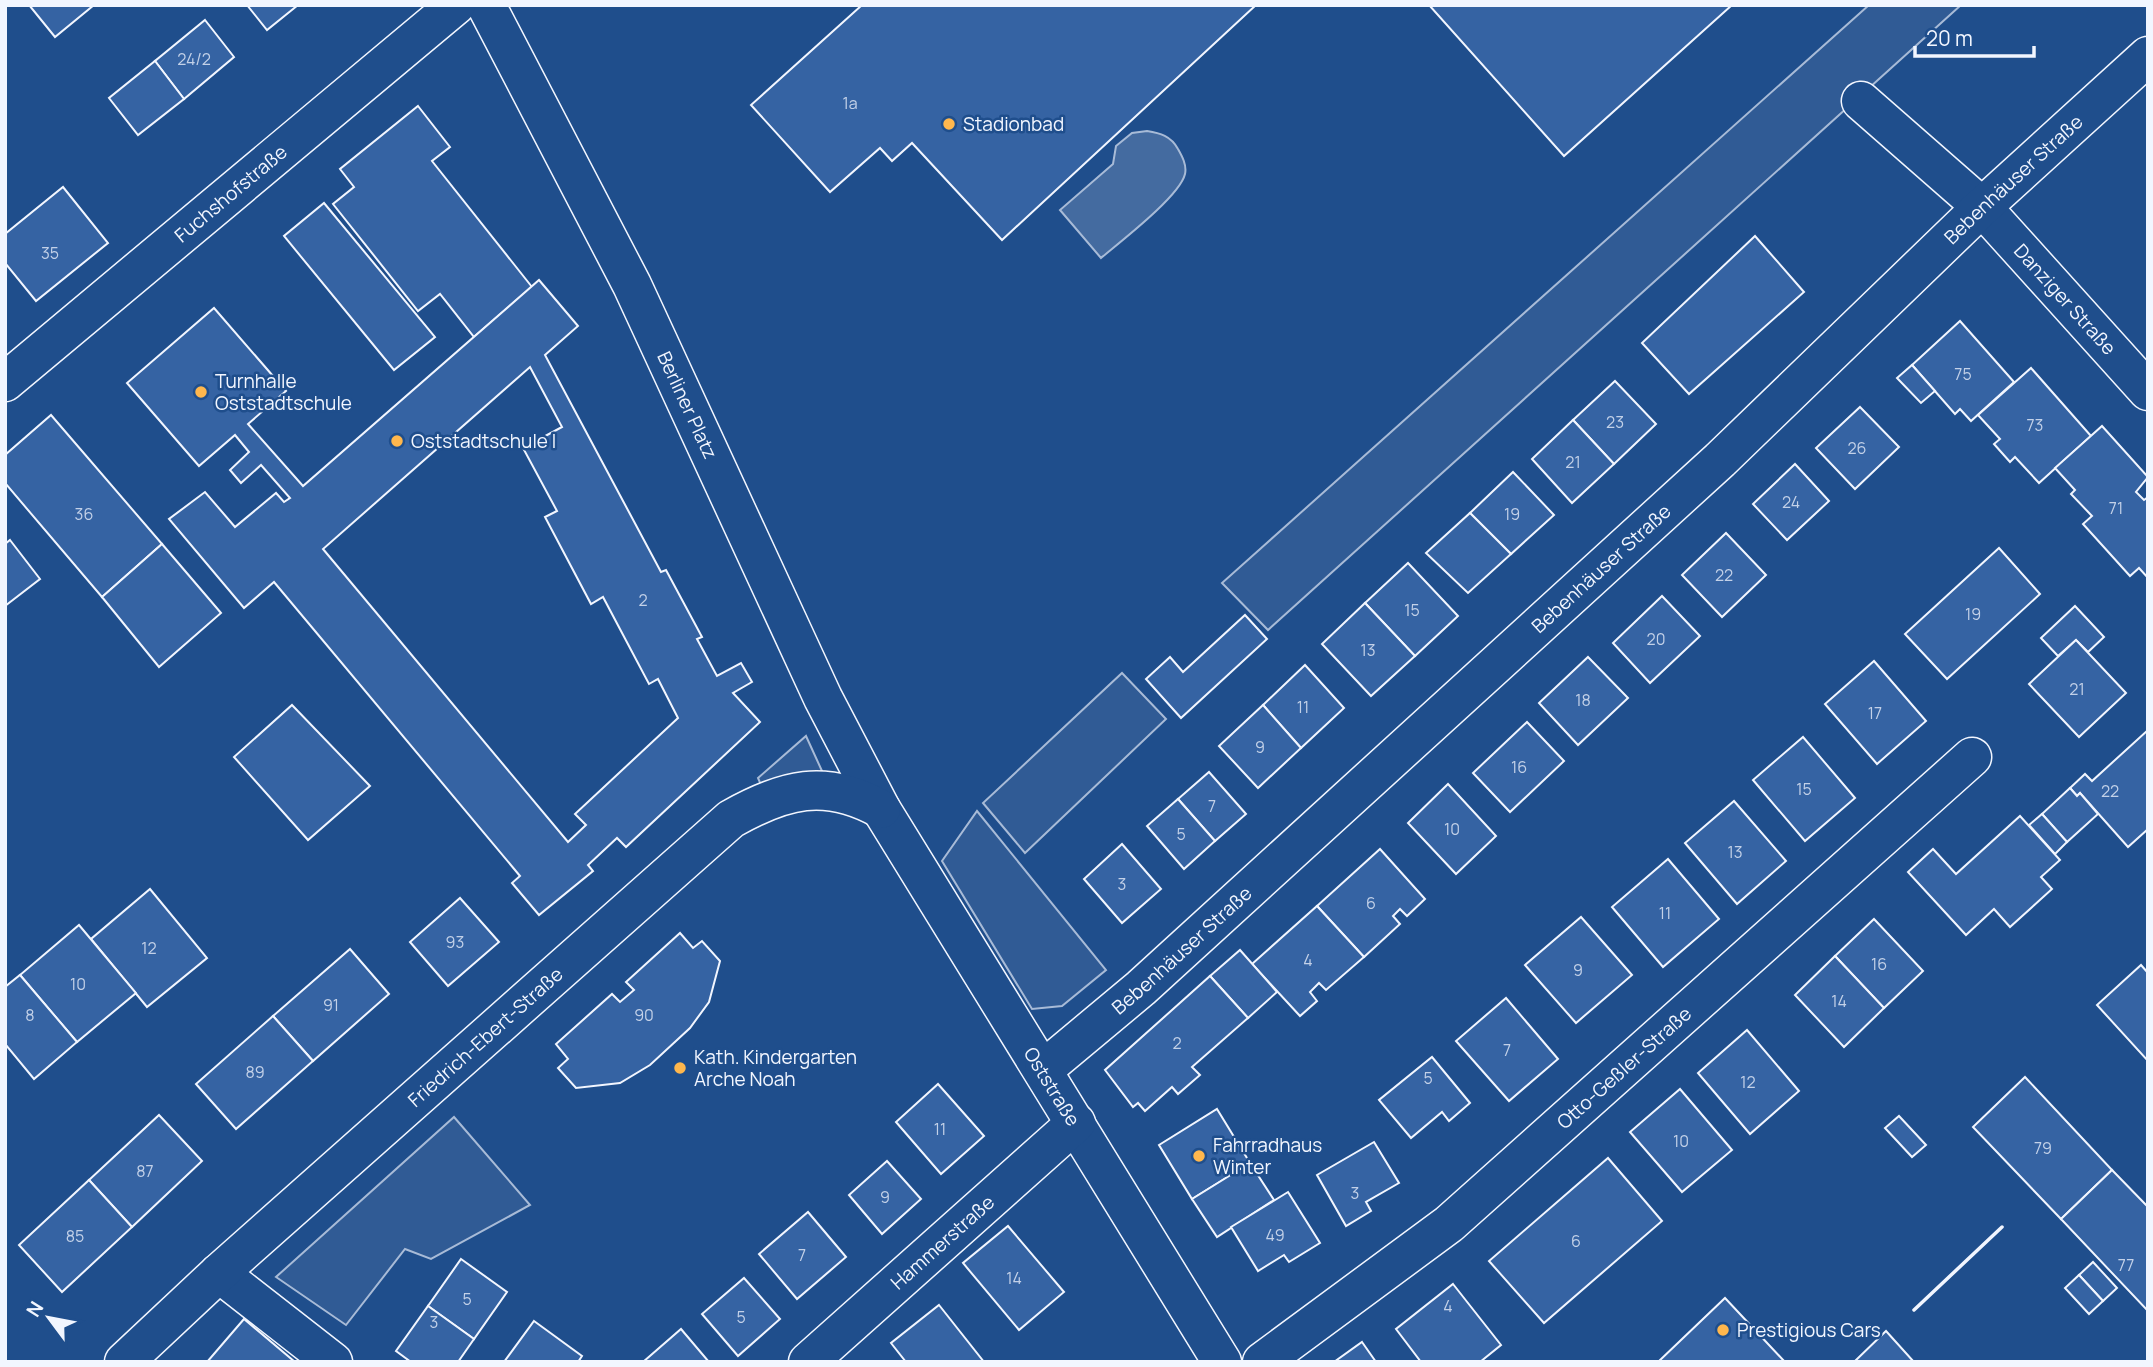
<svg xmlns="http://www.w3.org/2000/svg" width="2153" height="1367" font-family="Manrope,sans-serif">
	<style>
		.green { fill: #305b95; stroke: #a8bbd7; stroke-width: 2 }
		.water { fill: #446ba0; stroke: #a8bbd7; stroke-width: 2 }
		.building { fill: #3563a3; stroke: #f2f6ff; stroke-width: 2; fill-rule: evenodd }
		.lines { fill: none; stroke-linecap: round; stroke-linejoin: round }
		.minor-casing { stroke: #f2f6ff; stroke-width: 41 }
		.minor { stroke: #1f4e8c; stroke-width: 38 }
		.wall { stroke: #f2f6ff; stroke-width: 3.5 }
		.poi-dot { fill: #ffb74d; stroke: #1f4e8c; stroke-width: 2.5 }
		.labels { text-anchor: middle; stroke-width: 5; stroke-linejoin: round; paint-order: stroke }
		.number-label { font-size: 16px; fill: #c3d1e8 }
		.poi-label { font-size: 19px; fill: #f2f6ff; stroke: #1f4e8c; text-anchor: start }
		.street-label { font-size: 19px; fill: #f2f6ff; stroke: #1f4e8c }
	</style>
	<rect width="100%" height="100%" fill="#1f4e8c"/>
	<g class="green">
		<path d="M 1869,5 L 1961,5 L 1268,630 L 1222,583 Z"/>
		<path d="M 1122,673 L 1166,719 L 1025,853 L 983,803 Z"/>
		<path d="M 806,736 L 822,771 L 818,778 L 761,785 L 758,778 Z"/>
		<path d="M 977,811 L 1106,970 L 1062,1006 L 1032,1009 L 942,861 Z"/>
		<path d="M 454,1117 L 530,1205 L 431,1259 L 405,1249 L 346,1325 L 276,1277 Z"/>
	</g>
	<path class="water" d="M 1147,131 C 1160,133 1171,136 1178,149 C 1182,156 1187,165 1185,174 C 1180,196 1120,242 1101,258 L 1060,210 L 1113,164 L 1116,146 L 1132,133 Z"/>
	<g class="building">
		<path d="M 29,5 L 94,5 L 55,37 Z"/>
		<path d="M 247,5 L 298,5 L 267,30 Z"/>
		<path d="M 862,5 L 1256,5 L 1002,240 L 912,143 L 892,161 L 880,148 L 830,192 L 751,105 Z"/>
		<path d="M 1429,5 L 1732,5 L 1564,156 Z"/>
		<path d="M 205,20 L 234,57 L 184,99 L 155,61 Z"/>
		<path d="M 155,61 L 184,99 L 138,135 L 109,98 Z"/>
		<path d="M 418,106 L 450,147 L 432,161 L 532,287 L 474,337 L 440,294 L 418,311 L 333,204 L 354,187 L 340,169 Z"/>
		<path d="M 63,187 L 108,243 L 36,301 L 5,263 L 5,234 Z"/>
		<path d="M 324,203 L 435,337 L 394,370 L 284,236 Z"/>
		<path d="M 1755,236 L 1804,292 L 1689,394 L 1642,343 Z"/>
		<path d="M 539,280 L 578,326 L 545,355 L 661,572 L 666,570 L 702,637 L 697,639 L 717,676 L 741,663 L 752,682 L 733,693 L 760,722 L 626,847 L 617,838 L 588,865 L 593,871 L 539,915 L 512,883 L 520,876 L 274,582 L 244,608 L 169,519 L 205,492 L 235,527 L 276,493 L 284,502 L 290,498 L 261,465 L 241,483 L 230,470 L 249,452 L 235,435 L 199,466 L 127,383 L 214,308 L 286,391 L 248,424 L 303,486 ZM 530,367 L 562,427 L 523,448 L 557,511 L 545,517 L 591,604 L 603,597 L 649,684 L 658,679 L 678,718 L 575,814 L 586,825 L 568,842 L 323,549 Z"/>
		<path d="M 1960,321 L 2014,382 L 1971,421 L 1960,409 L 1955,414 L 1912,365 Z"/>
		<path d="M 1912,365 L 1935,391 L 1921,403 L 1897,378 Z"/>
		<path d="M 2031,368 L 2091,436 L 2039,483 L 2015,457 L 2010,462 L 1994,444 L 2000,439 L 1978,415 Z"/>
		<path d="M 1615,381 L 1656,424 L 1614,464 L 1573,420 Z"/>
		<path d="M 1860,407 L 1899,447 L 1855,489 L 1816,448 Z"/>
		<path d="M 51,415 L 162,544 L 102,597 L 5,483 L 5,455 Z"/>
		<path d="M 1573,420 L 1614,464 L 1572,503 L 1532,459 Z"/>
		<path d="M 2102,426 L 2148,477 L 2136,492 L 2144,500 L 2148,497 L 2148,578 L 2139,568 L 2130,576 L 2083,524 L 2092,516 L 2071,494 L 2075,490 L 2055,468 Z"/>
		<path d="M 1795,464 L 1829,501 L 1787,540 L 1753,504 Z"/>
		<path d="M 1513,472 L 1554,515 L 1511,554 L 1470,513 Z"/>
		<path d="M 1470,513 L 1511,554 L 1468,593 L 1426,553 Z"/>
		<path d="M 1726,533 L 1766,575 L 1722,617 L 1682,575 Z"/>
		<path d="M 10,540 L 40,579 L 5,606 L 5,544 Z"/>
		<path d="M 162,544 L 221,613 L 159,667 L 102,597 Z"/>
		<path d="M 1999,548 L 2040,594 L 1947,679 L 1905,634 Z"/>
		<path d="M 1408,563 L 1458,616 L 1415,656 L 1365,603 Z"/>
		<path d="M 1662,596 L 1700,636 L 1650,683 L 1613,643 Z"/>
		<path d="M 1365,603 L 1415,656 L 1371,696 L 1322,644 Z"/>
		<path d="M 2075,606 L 2104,637 L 2088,652 L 2076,640 L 2058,656 L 2041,638 Z"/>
		<path d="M 1245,615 L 1267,639 L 1181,718 L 1146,679 L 1170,657 L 1183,672 Z"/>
		<path d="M 2076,640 L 2126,693 L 2079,737 L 2029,684 Z"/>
		<path d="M 1588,657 L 1628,698 L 1578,745 L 1539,703 Z"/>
		<path d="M 1874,661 L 1926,721 L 1877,764 L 1825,704 Z"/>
		<path d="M 1305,665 L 1344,708 L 1301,748 L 1263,705 Z"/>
		<path d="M 292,705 L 370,786 L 308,840 L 234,757 Z"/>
		<path d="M 1263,705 L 1301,748 L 1258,788 L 1219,746 Z"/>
		<path d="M 1527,722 L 1564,761 L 1510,812 L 1473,773 Z"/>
		<path d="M 2148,730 L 2148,829 L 2128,847 L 2080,793 L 2077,796 L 2070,788 L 2085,774 L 2092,781 Z"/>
		<path d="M 1803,737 L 1855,798 L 1805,841 L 1753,780 Z"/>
		<path d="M 1209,772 L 1246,814 L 1215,841 L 1178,799 Z"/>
		<path d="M 1448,784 L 1496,836 L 1456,874 L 1408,823 Z"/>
		<path d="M 2070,788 L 2077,796 L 2080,793 L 2098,814 L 2067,842 L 2042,814 Z"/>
		<path d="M 1178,799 L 1215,841 L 1184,869 L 1147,826 Z"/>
		<path d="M 1734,801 L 1786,861 L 1737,904 L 1685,843 Z"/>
		<path d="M 2042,814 L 2067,842 L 2055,854 L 2029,825 Z"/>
		<path d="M 2020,816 L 2060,860 L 2041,877 L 2052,889 L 2010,927 L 1994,909 L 1966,935 L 1908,872 L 1933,849 L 1956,874 Z"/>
		<path d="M 1122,844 L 1161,889 L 1122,923 L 1084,879 Z"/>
		<path d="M 1380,849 L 1425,899 L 1407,916 L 1400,909 L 1393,916 L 1400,924 L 1364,957 L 1317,906 Z"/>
		<path d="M 1668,859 L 1719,919 L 1663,967 L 1612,907 Z"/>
		<path d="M 150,889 L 207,958 L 147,1007 L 91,939 Z"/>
		<path d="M 460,898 L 499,942 L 448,986 L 410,942 Z"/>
		<path d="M 1317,906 L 1364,957 L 1326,990 L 1319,983 L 1310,992 L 1317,1001 L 1300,1016 L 1252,964 Z"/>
		<path d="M 1581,917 L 1632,975 L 1576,1023 L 1525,965 Z"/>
		<path d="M 1874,919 L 1923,971 L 1884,1008 L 1835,956 Z"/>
		<path d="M 79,925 L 136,993 L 77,1042 L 20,975 Z"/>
		<path d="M 680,933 L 693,948 L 702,941 L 720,961 L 709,1002 L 690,1028 L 650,1065 L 620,1083 L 576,1088 L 558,1068 L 568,1059 L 556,1044 L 612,994 L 620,1002 L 634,990 L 626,982 Z"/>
		<path d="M 350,949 L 389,994 L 313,1061 L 273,1016 Z"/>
		<path d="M 1240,950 L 1277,992 L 1248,1018 L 1210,976 Z"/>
		<path d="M 1835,956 L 1884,1008 L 1844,1047 L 1795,995 Z"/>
		<path d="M 2141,965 L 2148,973 L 2148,1061 L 2097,1005 Z"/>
		<path d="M 20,975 L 77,1042 L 34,1079 L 5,1044 L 5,987 Z"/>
		<path d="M 1210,976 L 1248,1018 L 1192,1067 L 1200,1075 L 1178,1094 L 1172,1087 L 1145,1111 L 1138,1103 L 1133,1107 L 1105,1070 Z"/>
		<path d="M 1506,998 L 1558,1059 L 1509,1101 L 1456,1041 Z"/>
		<path d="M 273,1016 L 313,1061 L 236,1129 L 196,1084 Z"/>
		<path d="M 1747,1030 L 1799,1091 L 1750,1134 L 1698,1073 Z"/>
		<path d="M 1432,1057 L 1470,1103 L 1449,1121 L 1442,1112 L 1411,1138 L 1379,1100 Z"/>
		<path d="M 2025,1077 L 2112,1170 L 2061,1219 L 1973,1127 Z"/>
		<path d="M 938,1084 L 984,1136 L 941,1174 L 896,1122 Z"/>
		<path d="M 1680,1089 L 1732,1150 L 1682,1192 L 1630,1132 Z"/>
		<path d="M 1217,1109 L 1250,1163 L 1192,1199 L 1159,1145 Z"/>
		<path d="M 159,1115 L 202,1161 L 132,1227 L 89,1180 Z"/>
		<path d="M 1899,1116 L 1926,1145 L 1912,1157 L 1885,1128 Z"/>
		<path d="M 1374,1142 L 1399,1183 L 1366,1202 L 1371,1211 L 1346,1226 L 1317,1175 Z"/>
		<path d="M 1608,1158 L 1662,1221 L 1544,1323 L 1489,1261 Z"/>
		<path d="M 887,1161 L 921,1199 L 882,1234 L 849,1195 Z"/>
		<path d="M 1250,1163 L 1274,1200 L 1217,1237 L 1192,1199 Z"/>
		<path d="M 2112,1170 L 2148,1207 L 2148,1311 L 2061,1219 Z"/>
		<path d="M 89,1180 L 132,1227 L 62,1292 L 19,1245 Z"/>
		<path d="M 1288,1192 L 1320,1243 L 1289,1262 L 1284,1255 L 1258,1271 L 1231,1227 Z"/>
		<path d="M 808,1212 L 846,1257 L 797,1299 L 759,1254 Z"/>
		<path d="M 1008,1226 L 1064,1292 L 1019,1330 L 963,1263 Z"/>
		<path d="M 461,1259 L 507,1292 L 474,1339 L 428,1306 Z"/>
		<path d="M 2093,1262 L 2117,1288 L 2103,1301 L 2079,1275 Z"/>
		<path d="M 2079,1275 L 2103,1301 L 2089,1314 L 2065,1288 Z"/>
		<path d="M 744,1278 L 780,1319 L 738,1356 L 702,1314 Z"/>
		<path d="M 1453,1284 L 1501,1345 L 1480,1362 L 1421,1362 L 1396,1329 Z"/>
		<path d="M 1725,1298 L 1785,1362 L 1658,1362 Z"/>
		<path d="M 939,1305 L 984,1362 L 906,1362 L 891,1343 Z"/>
		<path d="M 428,1306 L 474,1339 L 458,1362 L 411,1362 L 396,1351 Z"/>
		<path d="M 244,1319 L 295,1362 L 207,1362 Z"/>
		<path d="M 534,1321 L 582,1356 L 578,1362 L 504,1362 Z"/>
		<path d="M 681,1329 L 709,1362 L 643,1362 Z"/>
		<path d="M 1886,1331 L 1914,1362 L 1854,1362 Z"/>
		<path d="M 1362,1342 L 1376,1362 L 1334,1362 Z"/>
	</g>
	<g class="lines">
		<defs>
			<g id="minor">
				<path id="s1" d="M 486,5 L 632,285 L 823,698 L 881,809 L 1222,1362"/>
				<path id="s2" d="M 1861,101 L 1982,207 L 2148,391"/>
				<path id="s3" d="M 5,382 L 456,5"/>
				<path id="s4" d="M 1044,1069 L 1141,988 L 1720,460 L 1982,207 L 2148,56"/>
				<path d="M 219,1273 L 333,1362"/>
				<path id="s5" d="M 124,1362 L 219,1273 L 731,819 C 784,789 825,778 881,809"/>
				<path id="s6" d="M 808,1362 L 1076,1123"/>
				<path id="s7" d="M 1262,1362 L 1449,1224 L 1972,757"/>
			</g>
		</defs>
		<use href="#minor" class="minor-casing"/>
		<use href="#minor" class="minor"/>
		<path class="wall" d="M 1914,1310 L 2002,1227"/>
	</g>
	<g class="poi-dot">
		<circle cx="949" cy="124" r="7"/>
		<circle cx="201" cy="392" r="7"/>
		<circle cx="397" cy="441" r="7"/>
		<circle cx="680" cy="1068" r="7"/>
		<circle cx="1199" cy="1156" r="7"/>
		<circle cx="1723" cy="1330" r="7"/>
	</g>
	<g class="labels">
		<g class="number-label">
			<text x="194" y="65">24/2</text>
			<text x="850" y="109">1a</text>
			<text x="50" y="259">35</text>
			<text x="1963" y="380">75</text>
			<text x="1615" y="428">23</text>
			<text x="2035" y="431">73</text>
			<text x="1857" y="454">26</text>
			<text x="1573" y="468">21</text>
			<text x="1791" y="508">24</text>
			<text x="2116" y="514">71</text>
			<text x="84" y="520">36</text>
			<text x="1512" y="520">19</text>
			<text x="1724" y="581">22</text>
			<text x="643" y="606">2</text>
			<text x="1412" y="616">15</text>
			<text x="1973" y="620">19</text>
			<text x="1656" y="645">20</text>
			<text x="1368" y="656">13</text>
			<text x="2077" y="695">21</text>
			<text x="1583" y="706">18</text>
			<text x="1303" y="713">11</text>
			<text x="1875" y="719">17</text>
			<text x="1260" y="753">9</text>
			<text x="1519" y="773">16</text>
			<text x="1804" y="795">15</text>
			<text x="2110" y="797">22</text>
			<text x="1212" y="812">7</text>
			<text x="1452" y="835">10</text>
			<text x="1181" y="840">5</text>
			<text x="1735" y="858">13</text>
			<text x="1122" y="890">3</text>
			<text x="1371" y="909">6</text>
			<text x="1665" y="919">11</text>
			<text x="455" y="948">93</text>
			<text x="149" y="954">12</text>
			<text x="1308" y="966">4</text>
			<text x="1879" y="970">16</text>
			<text x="1578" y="976">9</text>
			<text x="78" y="990">10</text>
			<text x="1839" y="1007">14</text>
			<text x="331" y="1011">91</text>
			<text x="30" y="1021">8</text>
			<text x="644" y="1021">90</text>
			<text x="1177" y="1049">2</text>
			<text x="1507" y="1056">7</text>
			<text x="255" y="1078">89</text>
			<text x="1428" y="1084">5</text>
			<text x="1748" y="1088">12</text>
			<text x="940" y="1135">11</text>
			<text x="1681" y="1147">10</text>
			<text x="2043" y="1154">79</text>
			<text x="145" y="1177">87</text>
			<text x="1355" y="1199">3</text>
			<text x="885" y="1203">9</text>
			<text x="1275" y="1241">49</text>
			<text x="75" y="1242">85</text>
			<text x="1576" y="1247">6</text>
			<text x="802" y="1261">7</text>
			<text x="2126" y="1271">77</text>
			<text x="1014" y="1284">14</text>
			<text x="467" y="1305">5</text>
			<text x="1448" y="1312">4</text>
			<text x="741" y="1323">5</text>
			<text x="434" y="1328">3</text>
		</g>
		<g class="poi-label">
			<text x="963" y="131">Stadionbad</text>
			<text x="215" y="388">Turnhalle<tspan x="215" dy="22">Oststadtschule</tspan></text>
			<text x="411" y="448">Oststadtschule I</text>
			<text x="694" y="1064">Kath. Kindergarten<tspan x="694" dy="22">Arche Noah</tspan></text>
			<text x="1213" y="1152">Fahrradhaus<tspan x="1213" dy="22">Winter</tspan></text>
			<text x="1737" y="1337">Prestigious Cars</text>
		</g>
		<g class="street-label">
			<text dy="7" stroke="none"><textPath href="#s4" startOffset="1316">Bebenhäuser Straße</textPath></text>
			<text dy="7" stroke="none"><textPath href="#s3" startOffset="294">Fuchshofstraße</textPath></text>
			<text dy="7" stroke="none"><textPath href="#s2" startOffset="285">Danziger Straße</textPath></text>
			<text dy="7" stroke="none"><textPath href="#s1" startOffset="448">Berliner Platz</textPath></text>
			<text dy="7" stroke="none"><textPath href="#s4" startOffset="749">Bebenhäuser Straße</textPath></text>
			<text dy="7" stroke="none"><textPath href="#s4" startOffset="182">Bebenhäuser Straße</textPath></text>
			<text dy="7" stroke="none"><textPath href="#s5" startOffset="486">Friedrich-Ebert-Straße</textPath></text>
			<text dy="7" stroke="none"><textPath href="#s7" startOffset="467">Otto-Geßler-Straße</textPath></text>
			<text dy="7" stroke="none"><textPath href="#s1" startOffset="1222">Oststraße</textPath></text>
			<text dy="7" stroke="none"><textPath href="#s6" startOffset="180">Hammerstraße</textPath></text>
		</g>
	</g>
	<rect width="2153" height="1367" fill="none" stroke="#f2f6ff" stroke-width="14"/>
	<g transform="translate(49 1318) rotate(302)" stroke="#1f4e8c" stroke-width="5" paint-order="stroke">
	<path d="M0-5L12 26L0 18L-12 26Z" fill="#f2f6ff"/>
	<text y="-10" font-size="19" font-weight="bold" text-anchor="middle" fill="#f2f6ff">N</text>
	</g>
	<path d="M1915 46v10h119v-10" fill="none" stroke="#f2f6ff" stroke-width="3.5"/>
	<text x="1926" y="46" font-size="21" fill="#f2f6ff" stroke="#1f4e8c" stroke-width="5" paint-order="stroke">20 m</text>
</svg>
